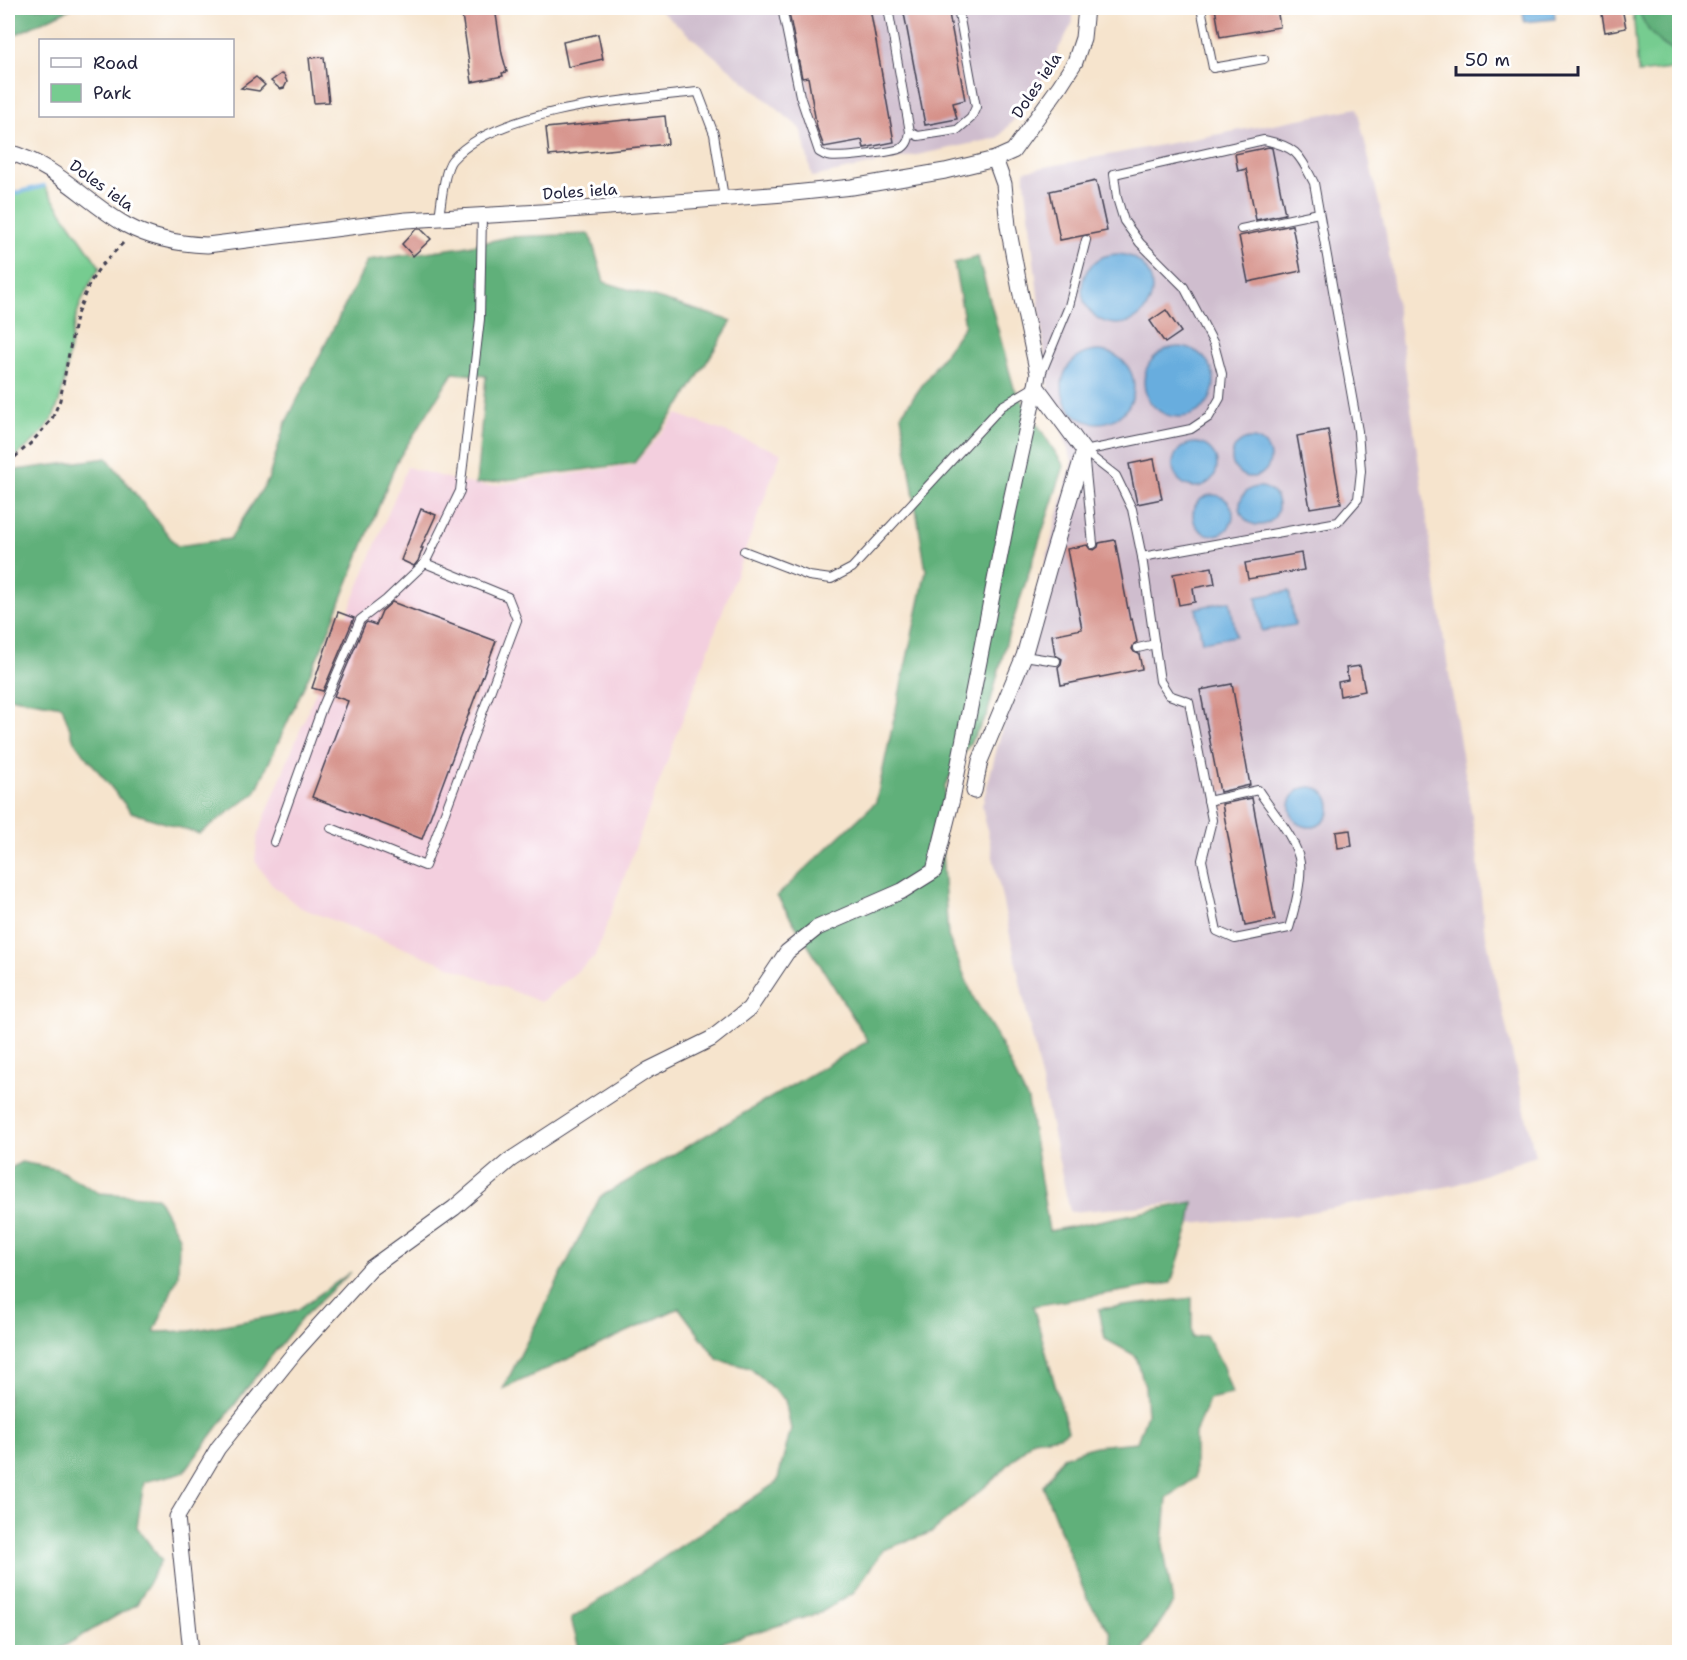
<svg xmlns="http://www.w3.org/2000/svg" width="1687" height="1660" font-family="'Shantell Sans',sans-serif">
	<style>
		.built { fill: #f3cfde }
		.industrial { fill: #cfbdce }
		.green { fill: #76cc90; stroke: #4c7766; stroke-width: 1.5 }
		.forest { fill: #60b07a; stroke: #41695a; stroke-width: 1.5 }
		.water { fill: #68adde; stroke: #45688c; stroke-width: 1.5 }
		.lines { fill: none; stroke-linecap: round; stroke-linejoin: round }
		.stream { stroke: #68adde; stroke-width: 4.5 }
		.building { fill: #d59189 }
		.lane-casing { stroke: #423f51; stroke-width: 10 }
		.street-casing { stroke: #423f51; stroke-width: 17 }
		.path { stroke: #423f51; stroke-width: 3; stroke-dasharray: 4.5 4.5; stroke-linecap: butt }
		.lane { stroke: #fff; stroke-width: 8 }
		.street { stroke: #fff; stroke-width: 15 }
		.labels { text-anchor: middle; stroke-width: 6; stroke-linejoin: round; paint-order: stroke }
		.street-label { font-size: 16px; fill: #22223b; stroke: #fff }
	</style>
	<rect width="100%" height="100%" fill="#fff"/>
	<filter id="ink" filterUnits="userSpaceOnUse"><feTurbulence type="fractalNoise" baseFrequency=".0167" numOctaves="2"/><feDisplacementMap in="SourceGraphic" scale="12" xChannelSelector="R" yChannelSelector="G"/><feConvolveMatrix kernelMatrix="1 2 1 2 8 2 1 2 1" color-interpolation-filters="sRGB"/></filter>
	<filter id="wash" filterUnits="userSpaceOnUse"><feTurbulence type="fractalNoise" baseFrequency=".008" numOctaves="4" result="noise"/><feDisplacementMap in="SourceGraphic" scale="24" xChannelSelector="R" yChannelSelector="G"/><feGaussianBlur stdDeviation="1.35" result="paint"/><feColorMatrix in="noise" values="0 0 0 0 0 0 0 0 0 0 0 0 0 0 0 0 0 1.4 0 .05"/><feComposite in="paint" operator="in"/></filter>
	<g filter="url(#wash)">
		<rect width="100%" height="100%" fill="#f6e4cd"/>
		<path class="built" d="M 677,414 L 781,453 L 595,956 L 541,1002 L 299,907 L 271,884 L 255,861 L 258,834 L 407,467 L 461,482 L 487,486 L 634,465 Z"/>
		<g class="industrial">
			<path d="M 657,8 L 1071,8 L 1073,22 L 1032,98 L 998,138 L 812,177 L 801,129 Z"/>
			<path d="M 1357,108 L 1386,233 L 1447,661 L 1476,842 L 1484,927 L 1535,1156 L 1455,1185 L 1300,1214 L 1190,1224 L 1192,1202 L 1070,1212 L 982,806 L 1072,461 L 1049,393 L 1024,171 Z"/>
		</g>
		<g class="green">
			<path d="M 1633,8 L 1679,8 L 1679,68 L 1638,73 Z"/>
			<path d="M 44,186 L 100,267 C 90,282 81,299 76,317 C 67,350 68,386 53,417 C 44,435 23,450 8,463 L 8,195 Z"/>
		</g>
		<g class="forest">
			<path d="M 8,8 L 72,8 L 8,38 Z"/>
			<path d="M 1638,8 L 1679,8 L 1679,54 C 1657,43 1646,32 1638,8 Z"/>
			<path d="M 590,234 L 604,282 L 732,321 L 681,404 L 634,463 L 476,484 L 486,376 L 453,373 L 397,461 L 323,645 L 255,793 L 199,834 L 131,812 L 74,741 L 62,706 L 8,697 L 8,475 L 16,470 L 107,458 L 177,546 L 230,539 L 268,480 L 285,424 L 368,260 L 463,247 L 509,237 Z"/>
			<path d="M 978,257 L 1014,388 L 1064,466 L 1008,636 L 987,715 L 945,785 L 942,854 L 948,936 L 974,999 L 994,1031 L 1028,1101 L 1049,1231 L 1193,1202 L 1190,1224 L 1171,1283 L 1033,1306 L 1068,1431 L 1060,1436 L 1033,1440 L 994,1479 L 932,1532 L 883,1550 L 854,1592 L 820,1613 L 690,1652 L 580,1652 L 571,1619 L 777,1482 L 791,1429 L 785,1400 L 750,1368 L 718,1360 L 679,1308 L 503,1389 L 600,1197 L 868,1041 L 777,896 L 876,802 L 926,571 L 901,415 L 965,325 L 954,263 Z"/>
			<path d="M 21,1162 L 57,1169 L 99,1193 L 157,1197 L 179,1237 L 178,1276 L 154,1332 L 191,1331 L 273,1316 L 297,1310 L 351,1272 L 303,1317 L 269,1359 L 184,1472 L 144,1482 L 137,1527 L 161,1560 L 137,1604 L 54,1652 L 8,1652 L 8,1170 Z"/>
			<path d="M 1192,1298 L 1192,1338 L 1206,1335 L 1223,1367 L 1232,1394 L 1209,1399 L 1195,1433 L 1195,1478 L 1167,1498 L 1163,1546 L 1173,1603 L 1144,1647 L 1145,1652 L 1114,1652 L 1110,1632 L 1087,1599 L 1043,1486 L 1063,1457 L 1095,1446 L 1137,1442 L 1147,1414 L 1145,1387 L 1136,1356 L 1105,1339 L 1099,1309 Z"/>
		</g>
		<g class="water">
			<path d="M 1523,8 L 1554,8 L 1555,19 L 1524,22 Z"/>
			<circle cx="1117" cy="289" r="35"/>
			<circle cx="1179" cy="382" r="35"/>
			<circle cx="1098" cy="387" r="36"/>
			<circle cx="1251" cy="458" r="19"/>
			<circle cx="1195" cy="465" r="22"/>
			<circle cx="1259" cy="506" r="19"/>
			<circle cx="1213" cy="515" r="20"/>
			<path d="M 1289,591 L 1295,625 L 1262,631 L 1256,597 Z"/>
			<path d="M 1230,601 L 1236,636 L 1202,642 L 1196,608 Z"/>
			<circle cx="1310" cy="807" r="20"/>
		</g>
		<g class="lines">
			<path class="stream" d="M 8,195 L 44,186"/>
		</g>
		<g id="blocks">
			<g class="building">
				<path d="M 461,8 L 495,8 L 502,54 L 507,72 L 502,73 L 503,76 L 472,82 Z"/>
				<path d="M 788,8 L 870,8 L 894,142 L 864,148 L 862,140 L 824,147 L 817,128 L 808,77 L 802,78 Z"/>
				<path d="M 903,8 L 948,8 L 965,100 L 953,103 L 957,119 L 925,125 Z"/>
				<path d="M 1215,8 L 1277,8 L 1280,27 L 1220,37 Z"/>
				<path d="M 1601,8 L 1622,8 L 1626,28 L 1605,32 Z"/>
				<path d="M 598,34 L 603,59 L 568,67 L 563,42 Z"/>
				<path d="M 324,57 L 329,102 L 314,103 L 309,58 Z"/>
				<path d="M 281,74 L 284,75 L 287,82 L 284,88 L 280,89 L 271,81 Z"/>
				<path d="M 256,77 L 265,85 L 259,91 L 241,88 Z"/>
				<path d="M 665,116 L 668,144 L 549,156 L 546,128 Z"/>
				<path d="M 1269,147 L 1272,148 L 1285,214 L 1256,220 L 1246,169 L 1238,171 L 1235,154 Z"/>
				<path d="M 1096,181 L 1107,231 L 1060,240 L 1050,191 Z"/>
				<path d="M 1292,225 L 1301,271 L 1248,282 L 1239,236 Z"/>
				<path d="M 416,229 L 421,229 L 431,239 L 413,256 L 402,244 Z"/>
				<path d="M 1166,310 L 1181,332 L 1165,343 L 1150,321 Z"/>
				<path d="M 1328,430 L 1341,503 L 1310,508 L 1297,436 Z"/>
				<path d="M 1154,459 L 1162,499 L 1137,504 L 1129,464 Z"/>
				<path d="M 421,509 L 436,515 L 421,548 L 423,548 L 418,561 L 414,566 L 401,560 Z"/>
				<path d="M 1115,540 L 1130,620 L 1132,619 L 1137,642 L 1134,644 L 1132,649 L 1134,652 L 1139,654 L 1142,669 L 1061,685 L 1058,667 L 1061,664 L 1062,659 L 1055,655 L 1052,635 L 1082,629 L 1067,549 L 1087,545 L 1090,549 L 1094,550 L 1098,547 L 1099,543 Z"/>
				<path d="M 1301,553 L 1304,570 L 1248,579 L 1245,563 Z"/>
				<path d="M 1212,567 L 1215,584 L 1193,588 L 1195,602 L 1179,605 L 1173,574 Z"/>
				<path d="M 392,602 L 496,641 L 422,839 L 312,797 L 348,701 L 334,696 L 365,624 L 367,622 L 376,625 L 382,611 Z"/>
				<path d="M 338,612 L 354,618 L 323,691 L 312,688 Z"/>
				<path d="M 1360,666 L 1365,691 L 1340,696 L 1338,682 L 1348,680 L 1346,668 Z"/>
				<path d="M 1232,684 L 1250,785 L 1220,792 L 1200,690 Z"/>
				<path d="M 1252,798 L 1275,920 L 1245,926 L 1222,804 Z"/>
				<path d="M 1350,830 L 1352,846 L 1338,848 L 1336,832 Z"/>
			</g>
		</g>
	</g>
	<g filter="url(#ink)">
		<use href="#blocks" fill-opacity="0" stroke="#423f51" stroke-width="1.5"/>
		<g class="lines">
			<defs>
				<g id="lane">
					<path d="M 782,8 L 800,96 L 819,152 C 821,153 826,156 827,156 C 837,159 894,152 902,148 C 908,144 909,138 910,132"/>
					<path d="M 888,8 L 910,132 L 918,136 L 957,130 L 971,118 L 976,107 L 958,8"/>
					<path d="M 1201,8 L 1213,68 L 1264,59"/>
					<path d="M 1264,140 C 1297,147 1299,154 1314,183 L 1358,431 L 1361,471 L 1358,499 L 1338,522 L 1142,557 L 1132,509 L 1116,476 L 1084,451 L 1191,429 L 1209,417 L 1220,398 L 1222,374 L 1214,344 L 1184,287 L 1140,243 L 1124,221 L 1117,198 L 1114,174 Z"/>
					<path d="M 439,218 C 441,205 444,169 452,160 C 497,108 632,99 698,92 L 714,134 L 724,198"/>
					<path d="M 1241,229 L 1319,213"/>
					<path d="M 1041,374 L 1069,306 L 1086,240"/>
					<path d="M 1085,462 L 1093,544"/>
					<path d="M 744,551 L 809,576 L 831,579 L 852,568 L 1002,406 L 1034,387"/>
					<path d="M 1142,557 L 1160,681 L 1169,695 L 1189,702 L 1212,820 L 1202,860 L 1217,931 L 1235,939 L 1289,928 C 1294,911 1302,880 1300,863 C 1297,839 1271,810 1258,790 L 1208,801"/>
					<path d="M 1138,648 L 1155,644"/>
					<path d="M 1024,656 L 1056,661"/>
					<path d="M 331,828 L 425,866 L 517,620 L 508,597 L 425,563"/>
					<path d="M 274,842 L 322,708 L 360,620 L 386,600 L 425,563 L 460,491 L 480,319 L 482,215"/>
				</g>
				<g id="street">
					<path d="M 8,152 C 58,166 84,201 126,225 C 150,238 180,244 207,245 L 406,220 L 541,212 L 784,194 L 852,187 L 945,171 L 995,159 L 1013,151 L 1059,87 L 1075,62 L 1083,38 L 1086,8"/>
					<path d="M 974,791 L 980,761 L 1024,656 L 1051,560 L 1084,451 L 1036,386 L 1038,374 L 1020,290 L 1008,226 L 1004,184 L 995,159"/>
					<path d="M 191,1652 L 177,1517 L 218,1448 L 295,1352 L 371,1268 L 454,1208 L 510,1160 L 648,1070 L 711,1039 L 749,1009 L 787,952 L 817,928 L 902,891 L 934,871 L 952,799 L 1008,514 L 1036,386"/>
				</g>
			</defs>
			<use href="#lane" class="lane-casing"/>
			<use href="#street" class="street-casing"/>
			<path class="path" d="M 8,463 L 31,443 L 52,419 L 60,400 L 76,317 L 89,284 L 100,267 L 124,242"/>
			<use href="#lane" class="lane"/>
			<use href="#street" class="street"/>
		</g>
	</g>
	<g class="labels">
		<g class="street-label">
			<text transform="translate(1036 85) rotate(-56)" y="6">Doles iela</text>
			<text transform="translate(102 185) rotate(36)" y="6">Doles iela</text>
			<text transform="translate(580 191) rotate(-4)" y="6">Doles iela</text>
		</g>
	</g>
	<rect width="1687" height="1660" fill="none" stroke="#fff" stroke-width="30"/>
	<rect x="39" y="39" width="195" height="78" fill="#ffffff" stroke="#a7a7b1" stroke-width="1.5"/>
	<rect x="51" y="58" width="30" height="9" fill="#ffffff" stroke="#a7a7b1" stroke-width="1.5"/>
	<text x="93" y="69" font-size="18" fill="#22223b">Road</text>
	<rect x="51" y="84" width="30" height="18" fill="#76cc90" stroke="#a7a7b1" stroke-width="1.5"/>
	<text x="93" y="99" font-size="18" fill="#22223b">Park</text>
	<path d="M1456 66v9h122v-9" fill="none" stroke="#22223b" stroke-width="3"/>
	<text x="1465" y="66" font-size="18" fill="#22223b" stroke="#ffffff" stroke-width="4.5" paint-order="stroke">50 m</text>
</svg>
